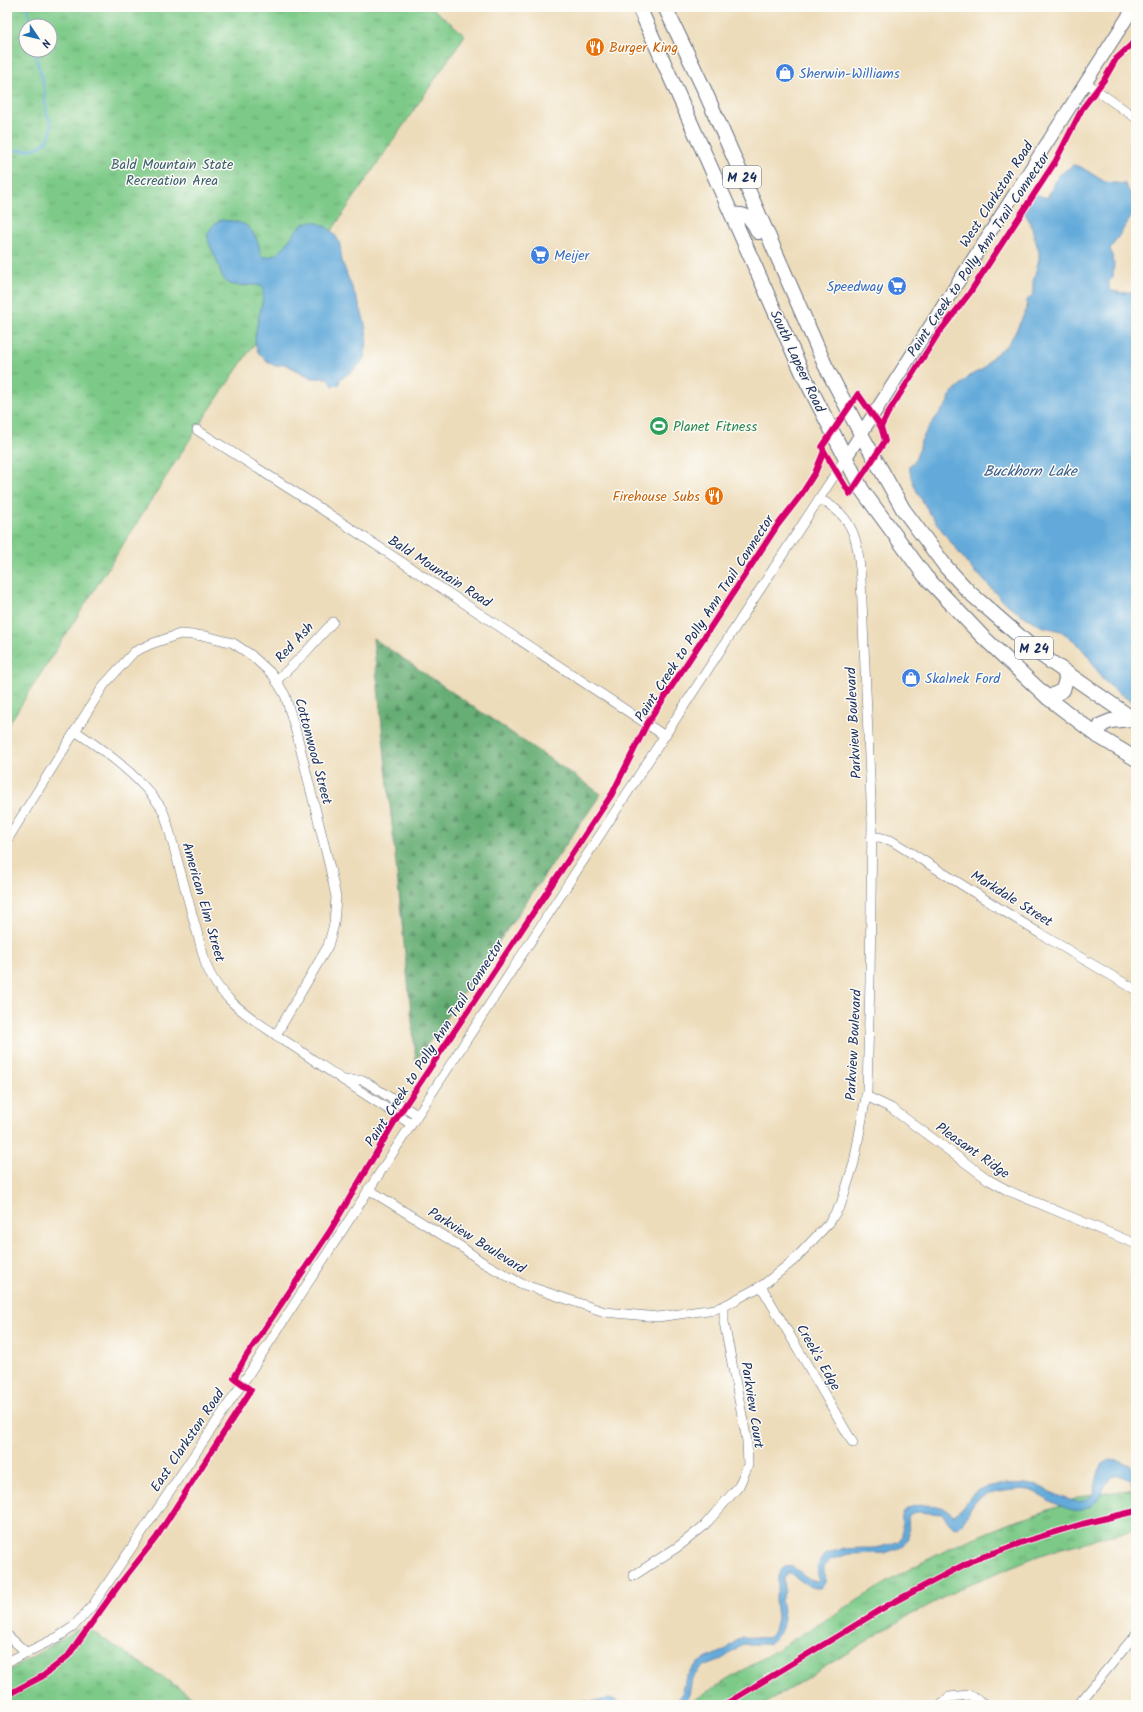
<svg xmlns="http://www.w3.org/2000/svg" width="1143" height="1712" font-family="Kalam,sans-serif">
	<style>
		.grass { fill: url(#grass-tufts); stroke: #4c7c73; fill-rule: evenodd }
		.forest { fill: url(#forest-firs); stroke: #406e69 }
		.water { fill: #64aada; stroke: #406c9c }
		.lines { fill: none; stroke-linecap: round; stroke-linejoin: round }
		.stream { stroke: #64aada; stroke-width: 2.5 }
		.street-casing { stroke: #646c7e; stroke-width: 10 }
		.secondary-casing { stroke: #646c7e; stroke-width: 14 }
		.primary-casing { stroke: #646c7e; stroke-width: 16 }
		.street { stroke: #fff; stroke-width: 9 }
		.secondary { stroke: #fff; stroke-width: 12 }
		.primary { stroke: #fff; stroke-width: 14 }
		.cycleway-casing { stroke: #fdfcf7; stroke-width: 8 }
		.cycleway { stroke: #d6006c; stroke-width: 6 }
		.labels { text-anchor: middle; stroke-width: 3; stroke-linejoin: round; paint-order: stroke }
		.shield { fill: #fdfcf7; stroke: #5f6c8c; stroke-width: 1 }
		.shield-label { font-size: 13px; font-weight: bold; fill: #1b2f5e }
		.food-label { font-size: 14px; fill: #c56008; stroke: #fdfcf7; text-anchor: start }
		.shop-label { font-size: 14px; fill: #366cbe; stroke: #fdfcf7; text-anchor: start }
		.park-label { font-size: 14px; fill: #385e6b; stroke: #fdfcf7 }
		.street-label { font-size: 14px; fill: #1b2f5e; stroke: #fdfcf7 }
		.leisure-label { font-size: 14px; fill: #27864d; stroke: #fdfcf7; text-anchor: start }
		.water-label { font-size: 15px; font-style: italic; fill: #355a89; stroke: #fdfcf7 }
	</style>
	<defs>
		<pattern id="grass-tufts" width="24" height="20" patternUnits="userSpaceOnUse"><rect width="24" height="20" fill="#7dca88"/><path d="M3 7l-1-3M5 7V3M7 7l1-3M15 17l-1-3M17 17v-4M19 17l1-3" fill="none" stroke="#66a472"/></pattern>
		<pattern id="forest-firs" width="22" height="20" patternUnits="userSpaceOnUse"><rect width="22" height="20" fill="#66ae74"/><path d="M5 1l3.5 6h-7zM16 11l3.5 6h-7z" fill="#538e62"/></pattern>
	</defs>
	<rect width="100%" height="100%" fill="#fdfcf7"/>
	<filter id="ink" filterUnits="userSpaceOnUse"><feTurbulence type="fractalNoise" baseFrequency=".025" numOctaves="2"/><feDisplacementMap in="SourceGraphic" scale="8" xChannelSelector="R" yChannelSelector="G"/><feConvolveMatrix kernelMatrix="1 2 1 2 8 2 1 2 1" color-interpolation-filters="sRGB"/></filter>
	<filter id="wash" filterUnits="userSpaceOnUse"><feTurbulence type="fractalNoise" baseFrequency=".012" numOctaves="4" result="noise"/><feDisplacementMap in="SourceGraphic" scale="16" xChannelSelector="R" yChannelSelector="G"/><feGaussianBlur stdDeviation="0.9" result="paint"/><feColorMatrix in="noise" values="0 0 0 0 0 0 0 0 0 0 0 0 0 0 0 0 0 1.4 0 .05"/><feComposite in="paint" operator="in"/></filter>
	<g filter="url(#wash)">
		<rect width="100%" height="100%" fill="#eddcba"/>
		<g class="grass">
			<path d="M 7,7 L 431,7 L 465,35 L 197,428 L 7,727 ZM 26,26 L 50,26 L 50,50 L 26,50 Z"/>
			<path d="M 1136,1489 L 1136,1530 L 1116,1534 L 1058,1549 L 1035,1557 L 967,1585 L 901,1620 L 763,1705 L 686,1705 L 881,1586 L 913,1567 L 959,1544 L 1010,1523 L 1058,1507 L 1079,1497 Z"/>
			<path d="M 83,1626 L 93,1632 L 205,1705 L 7,1705 L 7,1672 Z"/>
		</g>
		<path class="forest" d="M 373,638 L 601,794 L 416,1061 Z"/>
		<g class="water">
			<path d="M 1073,165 L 1081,167 L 1105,182 L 1125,184 L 1136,204 L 1136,210 L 1110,249 L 1114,263 L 1113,278 L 1109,281 L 1109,288 L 1112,291 L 1123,293 L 1136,291 L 1136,703 L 1124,697 L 1103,680 L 1088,656 L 1077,643 L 1061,631 L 1041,626 L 1017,612 L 1001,599 L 979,575 L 975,573 C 959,552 905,489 910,465 L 914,462 L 920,448 L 921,441 L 928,428 L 949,401 L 950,395 L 971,375 L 983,369 L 992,357 L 1007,345 L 1015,333 L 1027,308 L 1026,301 L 1033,295 L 1033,282 L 1039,259 L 1039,252 L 1030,222 L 1024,212 L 1035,194 L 1047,198 L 1058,176 Z"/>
			<path d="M 221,220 C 228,221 237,221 243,224 C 254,230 260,243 260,254 L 263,257 C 292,259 290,215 318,223 C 326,226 332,231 337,238 C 342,245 340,256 343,264 C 346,271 348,279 352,287 C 361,310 372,332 364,357 C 361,367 349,373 340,379 L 339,385 L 333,386 L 328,378 L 312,378 L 285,364 L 275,366 C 269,362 262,358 258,352 C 249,337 266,304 263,287 C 253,282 241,288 230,284 C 220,279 221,270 217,261 C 210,243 199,233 221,220 Z"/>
			<path d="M 1109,1460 L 1118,1461 L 1131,1465 L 1136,1480 L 1136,1495 L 1130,1480 C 1126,1479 1122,1476 1119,1475 C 1104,1471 1105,1506 1081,1510 C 1065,1513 1045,1495 1029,1490 C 1019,1488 999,1492 989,1494 C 965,1500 971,1521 956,1528 L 951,1525 L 942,1514 L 916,1512 L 910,1514 L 908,1517 L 909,1538 L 902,1547 L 885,1553 L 849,1554 L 830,1560 L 824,1567 C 823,1573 826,1577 825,1582 C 820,1598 797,1578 791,1573 L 788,1573 L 784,1578 L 785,1591 L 781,1600 L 784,1618 L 782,1628 L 779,1634 L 769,1644 L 744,1644 L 722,1659 L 704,1666 L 692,1678 L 689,1695 L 681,1705 L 672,1705 L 683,1692 L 686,1676 L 695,1665 L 706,1658 L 724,1651 L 742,1637 L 767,1638 L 774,1631 L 777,1618 L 775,1599 L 778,1589 L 778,1576 C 788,1552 803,1580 817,1582 L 819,1580 C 809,1544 853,1549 875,1548 C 882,1547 892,1544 899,1541 C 905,1534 901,1526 902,1517 C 903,1502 933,1504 944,1508 C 947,1509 950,1513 954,1515 C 966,1508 968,1493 983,1488 C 998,1484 1017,1482 1032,1485 C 1048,1487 1075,1510 1089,1498 C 1097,1491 1096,1474 1102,1464 Z"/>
			<path d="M 608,1699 L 615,1700 L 623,1704 L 637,1705 L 571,1705 L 583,1700 L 590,1702 Z"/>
		</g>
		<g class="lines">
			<g class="stream">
				<path d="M 27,7 L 32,26"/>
				<path d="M 7,150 C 26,152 52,150 51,126 C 51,120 47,116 46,111 C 45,102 45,92 43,83 C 41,72 36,62 35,50"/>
			</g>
		</g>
	</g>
	<g filter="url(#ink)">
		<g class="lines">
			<defs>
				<g id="street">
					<path d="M 1086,83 L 1136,118"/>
					<path d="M 197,430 L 323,510 L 665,736"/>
					<path d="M 276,681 L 305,653 L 333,622"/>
					<path d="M 75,731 C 104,750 140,777 160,806 C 164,811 166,819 168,826 L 206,965 C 220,1000 250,1017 279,1037 C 301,1051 322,1066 343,1080"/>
					<path d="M 871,838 L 879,837 L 892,841 L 1039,933 L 1136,990"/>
					<path d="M 7,840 L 104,685 L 134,652 L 151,644 L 180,634 L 206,636 L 233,643 L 251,655 L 273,675 L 285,695 L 297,735 L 330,868 L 336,897 L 334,924 L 328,946 L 276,1035"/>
					<path d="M 866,1096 L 891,1108 L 989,1180 L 1009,1191 L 1136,1244"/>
					<path d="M 411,1124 L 343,1080 L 363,1080 L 417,1115"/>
					<path d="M 368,1189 L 463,1248 L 482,1262 L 522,1284 L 605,1312 L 658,1317 L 715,1309 L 724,1306 L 763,1285 L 794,1260 L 829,1223 L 841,1204 L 854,1163 L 867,1091 L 870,980 L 872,822 L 861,580 C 858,544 856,516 819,499"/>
					<path d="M 761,1286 L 853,1443"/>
					<path d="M 633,1576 L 679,1546 L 704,1526 L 739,1486 L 748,1465 L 747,1441 L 724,1322 L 724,1306"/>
					<path d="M 7,1635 L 26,1652"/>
					<path d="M 7,1662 L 58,1637 L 73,1627 L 93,1605 L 250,1372 L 845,459"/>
					<path d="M 941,1705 L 949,1697 L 970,1695 L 986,1705"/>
					<path d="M 1078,1705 L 1136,1634"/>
				</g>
				<path id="secondary" d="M 845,459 L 1134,7"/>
				<g id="primary">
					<path d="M 639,7 L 803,374 L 862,490 L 925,576 L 981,635 L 1048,698 L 1098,736 L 1136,759"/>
					<path d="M 665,7 L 703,87 L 825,365 L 861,434 L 903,509 L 946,567 L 969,592 L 1041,655 L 1136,721"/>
					<path d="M 733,215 C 747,213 753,220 758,232"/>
					<path d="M 1048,698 L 1063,690 L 1066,679 L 1065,672"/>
					<path d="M 1098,736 L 1101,725 L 1111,721 L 1132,719"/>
				</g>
			</defs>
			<use href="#street" class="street-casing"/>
			<use href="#secondary" class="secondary-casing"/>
			<use href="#primary" class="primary-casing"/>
			<use href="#street" class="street"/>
			<use href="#secondary" class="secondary"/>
			<use href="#primary" class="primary"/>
			<defs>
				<g id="cycleway">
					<path d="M 824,451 L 822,447 L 858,394 L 881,427"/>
					<path d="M 7,1695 L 43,1676 L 68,1656 L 119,1585 L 156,1538 L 251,1390 L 234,1378 L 245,1358 L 330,1231 L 398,1116 L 612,794 L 647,724 L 777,526 L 801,495 L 815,473 L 824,451 L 850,494 L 885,441 L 881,427 L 888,413 L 938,334 L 969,294 L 1055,162 L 1082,109 L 1104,80 L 1116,59 L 1131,45 L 1136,37"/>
					<path d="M 724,1705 L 890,1604 L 971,1561 L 1026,1541 L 1082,1524 L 1136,1511"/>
				</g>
			</defs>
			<use href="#cycleway" class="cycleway-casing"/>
			<use href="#cycleway" class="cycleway"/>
		</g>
	</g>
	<defs>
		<symbol id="restaurant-disc" viewBox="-11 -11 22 22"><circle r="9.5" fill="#e8710a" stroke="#fdfcf7"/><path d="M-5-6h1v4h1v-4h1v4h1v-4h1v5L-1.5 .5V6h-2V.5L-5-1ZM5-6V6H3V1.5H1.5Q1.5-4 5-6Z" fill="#fff"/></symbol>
		<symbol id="shop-disc" viewBox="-11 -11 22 22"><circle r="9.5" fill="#3f7fe0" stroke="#fdfcf7"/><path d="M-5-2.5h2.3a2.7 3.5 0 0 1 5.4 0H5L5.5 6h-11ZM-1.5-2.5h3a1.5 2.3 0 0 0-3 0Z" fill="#fff"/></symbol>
		<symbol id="supermarket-disc" viewBox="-11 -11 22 22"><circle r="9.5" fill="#3f7fe0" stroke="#fdfcf7"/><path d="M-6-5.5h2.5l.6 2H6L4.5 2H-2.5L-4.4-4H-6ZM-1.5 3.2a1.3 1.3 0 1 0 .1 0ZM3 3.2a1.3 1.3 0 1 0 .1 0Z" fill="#fff"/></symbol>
		<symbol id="stadium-disc" viewBox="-11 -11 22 22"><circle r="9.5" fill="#2e9e5b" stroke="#fdfcf7"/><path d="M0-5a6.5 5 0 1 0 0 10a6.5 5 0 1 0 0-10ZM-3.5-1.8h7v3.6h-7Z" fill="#fff"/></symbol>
	</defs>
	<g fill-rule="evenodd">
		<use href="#restaurant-disc" x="584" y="36" width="22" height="22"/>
		<use href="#shop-disc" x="774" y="62" width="22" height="22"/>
		<use href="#supermarket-disc" x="529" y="244" width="22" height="22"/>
		<use href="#supermarket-disc" x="886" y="275" width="22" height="22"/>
		<use href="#stadium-disc" x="648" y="415" width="22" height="22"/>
		<use href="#restaurant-disc" x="703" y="485" width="22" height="22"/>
		<use href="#shop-disc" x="900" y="667" width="22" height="22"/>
	</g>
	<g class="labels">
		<g class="shield">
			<rect x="723" y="166" width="38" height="22" rx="3"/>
			<rect x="1015" y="637" width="38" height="22" rx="3"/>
		</g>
		<g class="shield-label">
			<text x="742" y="182">M 24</text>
			<text x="1034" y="653">M 24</text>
		</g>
		<g class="food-label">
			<text x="609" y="52">Burger King</text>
			<text x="700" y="501" text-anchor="end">Firehouse Subs</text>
		</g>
		<g class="shop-label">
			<text x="799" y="78">Sherwin-Williams</text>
			<text x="554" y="260">Meijer</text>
			<text x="883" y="291" text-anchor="end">Speedway</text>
			<text x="925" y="683">Skalnek Ford</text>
		</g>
		<g class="park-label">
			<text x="172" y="169">Bald Mountain State<tspan x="172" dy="16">Recreation Area</tspan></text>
		</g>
		<g class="street-label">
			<text transform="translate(996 194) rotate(-57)" y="5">West Clarkston Road</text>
			<text transform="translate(978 254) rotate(-56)" y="5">Paint Creek to Polly Ann Trail Connector</text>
			<text transform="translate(798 361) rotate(65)" y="5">South Lapeer Road</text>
			<text transform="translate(440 571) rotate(33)" y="5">Bald Mountain Road</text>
			<text transform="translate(704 618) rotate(-57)" y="5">Paint Creek to Polly Ann Trail Connector</text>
			<text transform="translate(294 642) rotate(-47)" y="5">Red Ash</text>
			<text transform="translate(853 723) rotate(-93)" y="5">Parkview Boulevard</text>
			<text transform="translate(314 751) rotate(75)" y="5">Cottonwood Street</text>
			<text transform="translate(1012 898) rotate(32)" y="5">Markdale Street</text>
			<text transform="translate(204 902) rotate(74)" y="5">American Elm Street</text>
			<text transform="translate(434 1043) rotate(-57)" y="5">Paint Creek to Polly Ann Trail Connector</text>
			<text transform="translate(853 1045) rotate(-87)" y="5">Parkview Boulevard</text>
			<text transform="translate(973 1150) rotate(35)" y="5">Pleasant Ridge</text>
			<text transform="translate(477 1240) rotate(32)" y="5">Parkview Boulevard</text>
			<text transform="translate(819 1357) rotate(60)" y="5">Creek's Edge</text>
			<text transform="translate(753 1405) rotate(81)" y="5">Parkview Court</text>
			<text transform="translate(187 1440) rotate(-56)" y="5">East Clarkston Road</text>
		</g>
		<g class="leisure-label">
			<text x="673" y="431">Planet Fitness</text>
		</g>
		<g class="water-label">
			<text x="1030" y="476">Buckhorn Lake</text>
		</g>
	</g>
	<rect width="1143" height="1712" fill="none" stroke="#fdfcf7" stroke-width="24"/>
	<g transform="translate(38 38) rotate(125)"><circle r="19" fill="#fdfcf7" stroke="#a3aaba"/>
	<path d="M0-3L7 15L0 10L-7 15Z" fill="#1f6fb2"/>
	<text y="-6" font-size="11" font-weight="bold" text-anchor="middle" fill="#1b2f5e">N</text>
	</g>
</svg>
